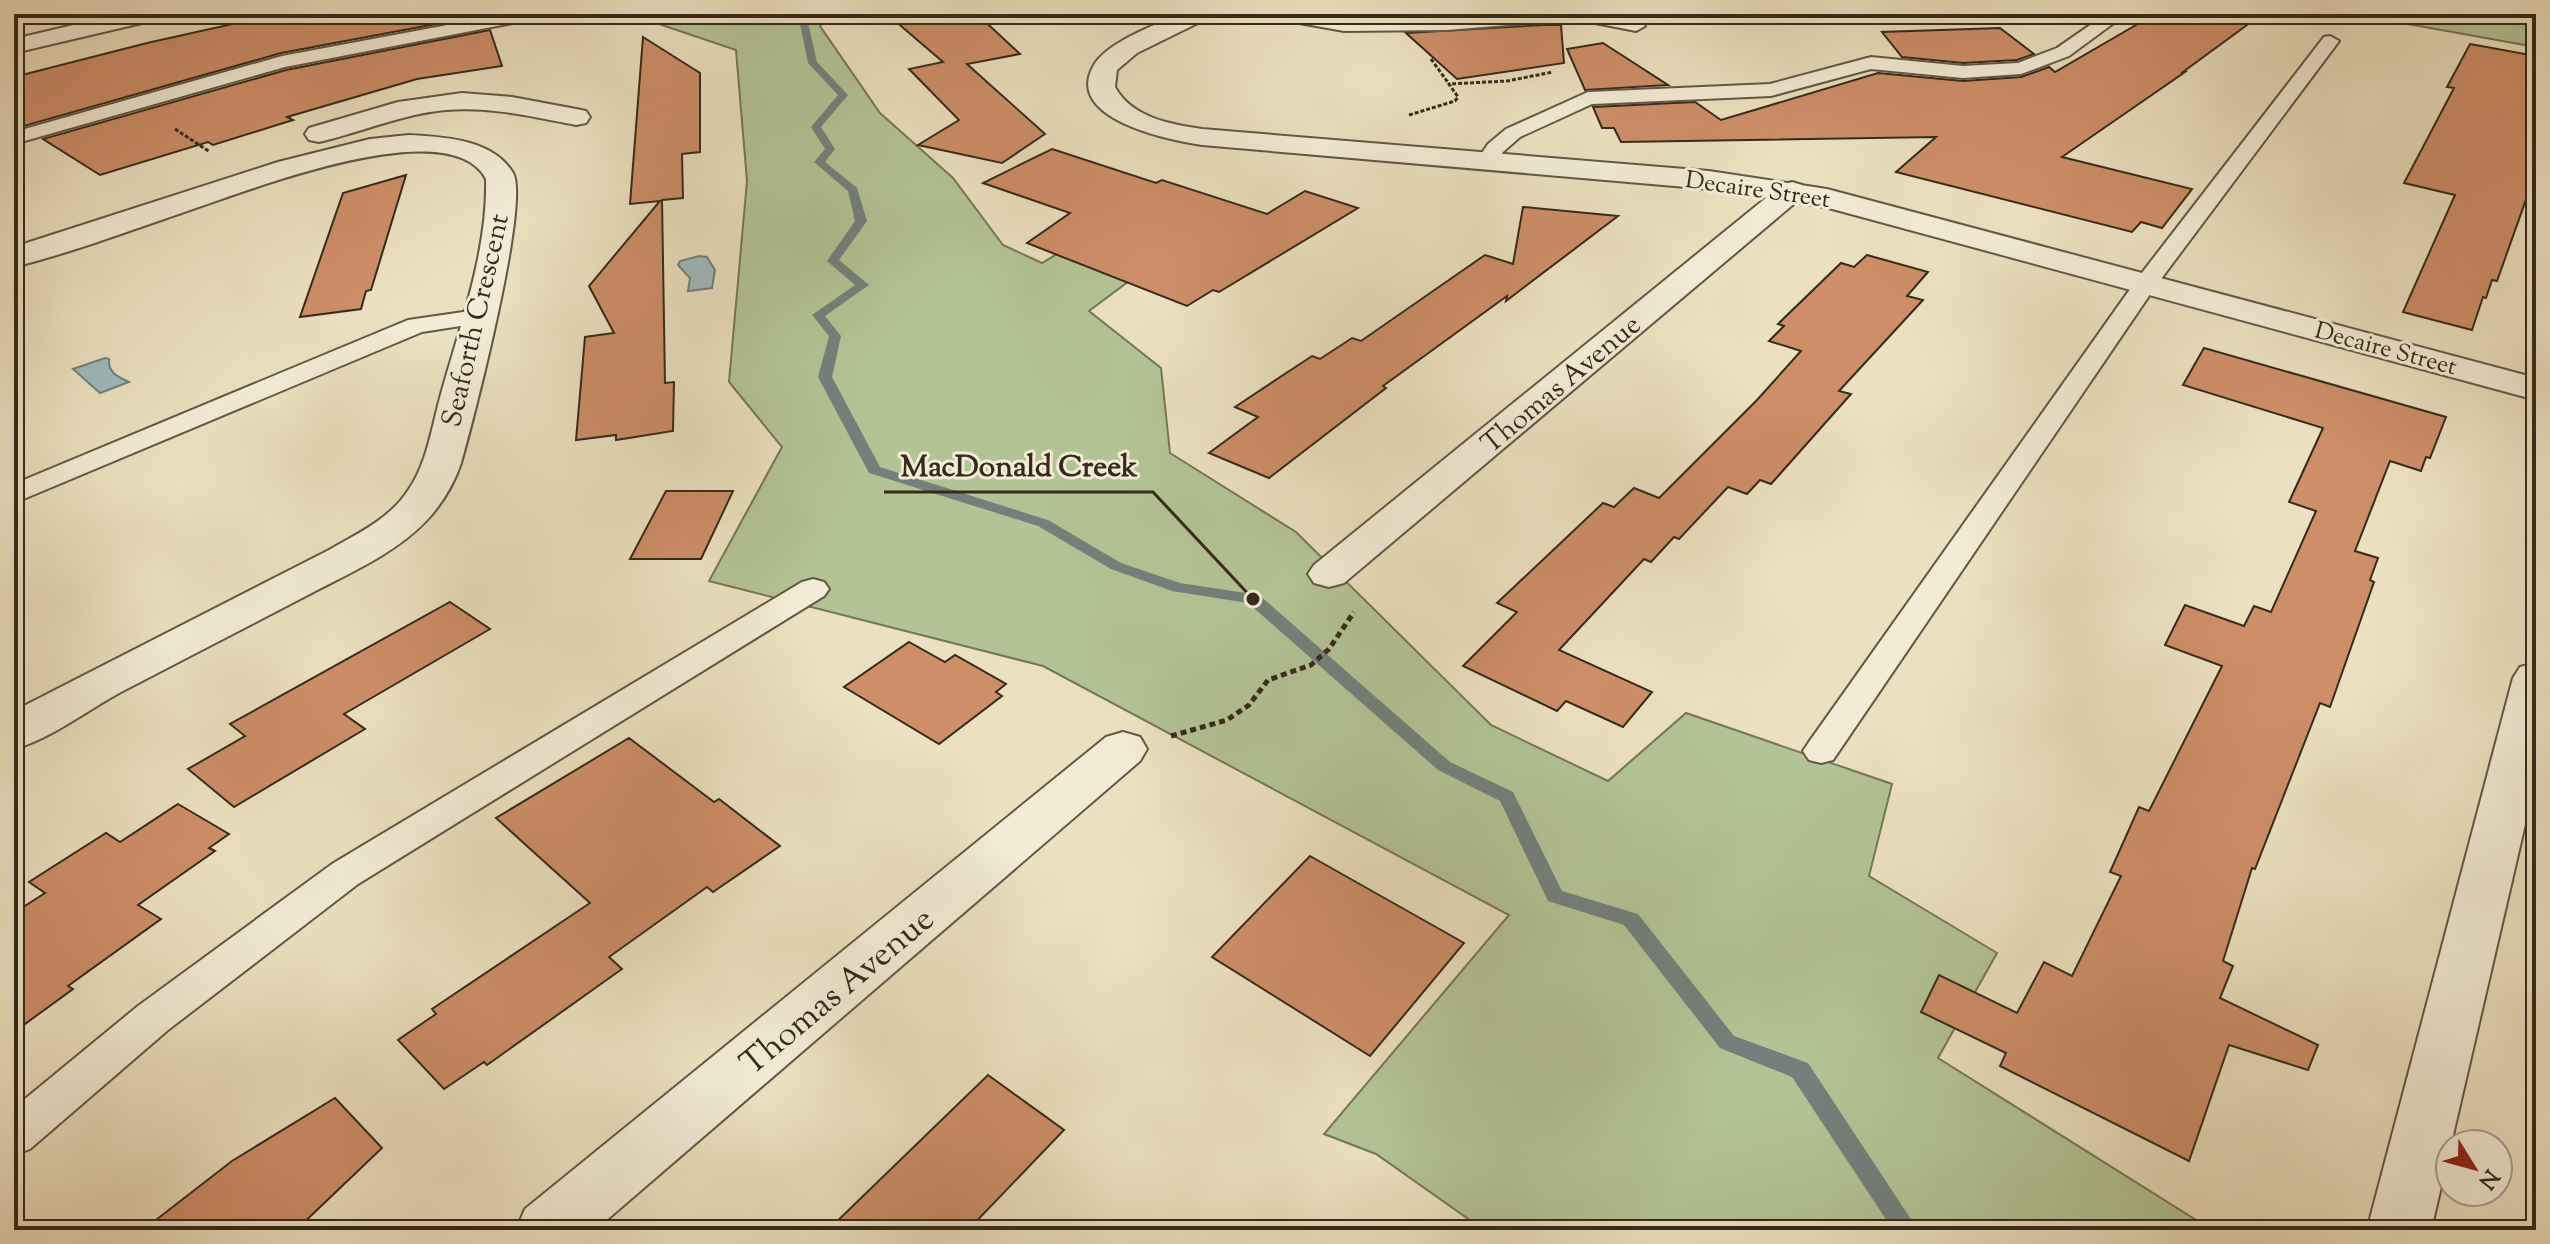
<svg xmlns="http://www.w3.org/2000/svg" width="2550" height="1244" font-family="'Sorts Mill Goudy',serif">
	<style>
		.green { fill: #b3c395; stroke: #747658; stroke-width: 2 }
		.water { fill: #9ebabd; stroke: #74807c; stroke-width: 2 }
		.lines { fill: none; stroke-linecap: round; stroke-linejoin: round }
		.stream { fill: #74807c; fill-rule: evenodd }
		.building { fill: #cd8e68; stroke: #352a1b; stroke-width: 2 }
		.service-casing { stroke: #625844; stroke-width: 4 }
		.minor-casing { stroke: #625844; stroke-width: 4 }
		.tertiary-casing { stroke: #625844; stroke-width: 4 }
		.path-far1 { stroke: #352a1b; stroke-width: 3; stroke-dasharray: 4 2; stroke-linecap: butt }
		.path { stroke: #352a1b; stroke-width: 5; stroke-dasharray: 6 4; stroke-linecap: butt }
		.service { fill: #f2ebd5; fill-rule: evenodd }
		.minor { fill: #f2ebd5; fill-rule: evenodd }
		.tertiary { fill: #f2ebd5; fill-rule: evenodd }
		.labels { text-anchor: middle; stroke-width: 6; stroke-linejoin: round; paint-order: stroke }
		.far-street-label { font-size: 24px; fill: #352a1b; stroke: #f2ebd5 }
		.street-label { font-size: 28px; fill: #352a1b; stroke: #f2ebd5 }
		.near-street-label { font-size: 34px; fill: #352a1b; stroke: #f2ebd5 }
		.leader { fill: none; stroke: #352a1b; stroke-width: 3 }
		.callout-dot { fill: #352a1b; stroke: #f2ebd5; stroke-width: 3 }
		.callout-label { font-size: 30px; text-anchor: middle; font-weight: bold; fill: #352a1b; stroke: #f2ebd5; stroke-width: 6; stroke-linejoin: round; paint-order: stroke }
	</style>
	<rect width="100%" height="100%" fill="#ebe0bf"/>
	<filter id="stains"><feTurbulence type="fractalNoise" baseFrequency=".0025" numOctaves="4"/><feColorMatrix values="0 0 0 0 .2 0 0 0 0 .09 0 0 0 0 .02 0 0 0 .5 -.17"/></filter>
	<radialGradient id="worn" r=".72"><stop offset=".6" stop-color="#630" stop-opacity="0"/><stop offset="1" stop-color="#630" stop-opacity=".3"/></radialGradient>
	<g class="green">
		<path d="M 638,14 L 831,14 L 820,26 L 880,113 L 953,178 L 1003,245 L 1042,263 L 1118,217 L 1176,246 L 1089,311 L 1161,368 L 1170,453 L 1296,532 L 1491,725 L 1608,781 L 1686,713 L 1892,784 L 1869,876 L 1997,953 L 1938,1058 L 2212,1230 L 1484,1230 L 1376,1154 L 1324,1134 L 1509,915 L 1043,666 L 709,581 L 782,447 L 729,382 L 747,181 L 736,50 L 635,16 Z"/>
		<path d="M 2352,14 L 2536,14 L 2536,47 Z"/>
	</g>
	<g class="water">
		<path d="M 699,256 L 707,257 L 715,270 L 712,288 L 688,291 L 690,278 L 678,265 L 680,261 Z"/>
		<path d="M 105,358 L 109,359 C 108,373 118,377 129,382 L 100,393 L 73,369 Z"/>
	</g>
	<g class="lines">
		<path class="stream" d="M 798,14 L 806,14 L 817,62 L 848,95 L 821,127 L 835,149 L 825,162 L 857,188 L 867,221 L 839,260 L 869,285 L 825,316 L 841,336 L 832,377 L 880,467 L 1048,520 L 1121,563 L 1180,583 L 1259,595 L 1450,762 L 1513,792 L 1562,891 L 1638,914 L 1734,1036 L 1808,1063 L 1918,1230 L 1893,1230 L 1792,1077 L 1720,1048 L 1624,925 L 1548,901 L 1500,801 L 1438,770 L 1248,603 L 1172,591 L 1111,569 L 1038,526 L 869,473 L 818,377 L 829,336 L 812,315 L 855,285 L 827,261 L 855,221 L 848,191 L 814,162 L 825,149 L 811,127 L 838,95 L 808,63 Z"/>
	</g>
	<g class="building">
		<path d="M 277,14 L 484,15 L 281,53 L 24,126 L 14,120 L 14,77 L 147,43 Z"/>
		<path d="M 887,14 L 977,14 L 1020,54 L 967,64 L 1045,134 L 1002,163 L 918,145 L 959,120 L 909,69 L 943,62 Z"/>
		<path d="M 2161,14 L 2262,14 L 2183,72 L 2185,72 L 2062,157 L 2192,189 L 2162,228 L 2141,222 L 2132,232 L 1896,172 L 1936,137 L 1621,142 L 1614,128 L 1602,128 L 1593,107 L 1695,102 L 1721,120 L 1878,73 L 1963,81 L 2021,77 L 2049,67 L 2055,72 L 2148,18 L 2156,20 Z"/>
		<path d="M 1543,25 L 1561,25 L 1564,63 L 1457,79 L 1406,33 Z"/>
		<path d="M 2000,28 L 2034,54 L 2017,60 L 1963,63 L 1902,57 L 1882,32 Z"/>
		<path d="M 490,30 L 502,66 L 417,79 L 287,117 L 293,120 L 213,145 L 208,142 L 100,175 L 43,139 L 286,70 Z"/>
		<path d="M 643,37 L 700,73 L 700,152 L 682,154 L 683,198 L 662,200 L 665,383 L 674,382 L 673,431 L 616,440 L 616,435 L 576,440 L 585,337 L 614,333 L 589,286 L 660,201 L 630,204 Z"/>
		<path d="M 1603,43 L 1668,85 L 1585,90 L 1567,49 Z"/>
		<path d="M 2470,44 L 2536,56 L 2536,147 L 2526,176 L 2534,177 L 2497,281 L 2492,280 L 2486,298 L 2483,297 L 2472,330 L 2403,312 L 2455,195 L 2404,183 L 2454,88 L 2447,87 Z"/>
		<path d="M 1052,149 L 1156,183 L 1162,180 L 1267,214 L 1305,191 L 1358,208 L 1219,292 L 1213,290 L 1187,306 L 1027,243 L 1070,213 L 983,183 Z"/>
		<path d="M 406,175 L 371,290 L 366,291 L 361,309 L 300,317 L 343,193 Z"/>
		<path d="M 1523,207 L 1618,216 L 1506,301 L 1507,296 L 1383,386 L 1386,388 L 1269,478 L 1209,453 L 1258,417 L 1235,407 L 1312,356 L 1320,359 L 1352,338 L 1361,341 L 1485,255 L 1513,264 Z"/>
		<path d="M 1867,255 L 1928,272 L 1907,296 L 1923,300 L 1839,391 L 1851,394 L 1771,484 L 1760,480 L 1747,494 L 1728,487 L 1679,539 L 1674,537 L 1651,562 L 1644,559 L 1559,650 L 1652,692 L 1623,727 L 1566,701 L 1557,711 L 1463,666 L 1517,612 L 1497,603 L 1603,503 L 1614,507 L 1634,488 L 1659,498 L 1757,400 L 1801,351 L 1769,341 L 1784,326 L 1778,324 L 1841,263 L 1854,267 Z"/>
		<path d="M 2204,348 L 2446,417 L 2430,458 L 2426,457 L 2421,471 L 2390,461 L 2355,551 L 2378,558 L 2370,580 L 2374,582 L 2330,707 L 2320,703 L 2255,869 L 2252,868 L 2223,961 L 2233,966 L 2220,998 L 2318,1045 L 2308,1070 L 2229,1045 L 2189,1161 L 2000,1066 L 2006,1053 L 1921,1012 L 1939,975 L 2017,1013 L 2044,962 L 2072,976 L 2121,876 L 2110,872 L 2139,807 L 2149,811 L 2222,666 L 2165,645 L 2185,605 L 2244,626 L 2254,606 L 2271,612 L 2316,511 L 2289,502 L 2323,428 L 2183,385 Z"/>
		<path d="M 666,491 L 733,491 L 701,559 L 630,559 Z"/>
		<path d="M 450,602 L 490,629 L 344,714 L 365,729 L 234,807 L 188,769 L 245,736 L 230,724 Z"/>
		<path d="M 909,642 L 945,662 L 955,655 L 1006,684 L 996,692 L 1002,696 L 939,744 L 844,687 Z"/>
		<path d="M 629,738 L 714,802 L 719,799 L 780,846 L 713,892 L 707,887 L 609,957 L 622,969 L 487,1065 L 484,1062 L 444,1089 L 398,1040 L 436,1014 L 432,1009 L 590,903 L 496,818 Z"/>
		<path d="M 178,804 L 229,834 L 209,848 L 215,851 L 138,905 L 161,919 L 68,986 L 73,989 L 14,1032 L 14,913 L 45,893 L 29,882 L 106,833 L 120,842 Z"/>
		<path d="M 1310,856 L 1464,943 L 1370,1056 L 1212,957 Z"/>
		<path d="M 988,1075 L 1064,1130 L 968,1230 L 828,1230 Z"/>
		<path d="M 335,1098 L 382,1148 L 296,1230 L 143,1230 L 232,1161 Z"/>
	</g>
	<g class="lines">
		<defs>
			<g id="service">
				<path d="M 506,14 L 542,14 L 533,19 L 285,67 L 14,144 L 14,132 L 282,56 Z"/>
				<path d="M 1268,14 L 1306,14 L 1344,21 L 1601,14 L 1642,22 L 1645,26 L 1636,31 L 1590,22 L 1543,22 L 1447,30 L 1344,31 L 1277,19 Z"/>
				<path d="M 2106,14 L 2126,14 L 2069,56 L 2021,74 L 1963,78 L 1871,69 L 1771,96 L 1592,104 L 1520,137 L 1503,152 L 1493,166 L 1479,166 L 1476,162 L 1488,144 L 1506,129 L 1588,92 L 1770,84 L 1871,57 L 1963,66 L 2018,63 L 2057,48 Z"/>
				<path d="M 2330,36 L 2339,41 L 2155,287 L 1833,760 L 1821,763 L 1809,760 L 1803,751 L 1809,742 L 2138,278 L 2324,37 Z"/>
				<path d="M 477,310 L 486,312 L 489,317 L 486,322 L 422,332 L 14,503 L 14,484 L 408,320 Z"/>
				<path d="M 813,579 L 824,582 L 829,589 L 824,596 L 358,884 L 168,1030 L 30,1149 L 14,1155 L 14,1108 L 138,1006 L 332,864 L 802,582 Z"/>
			</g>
			<g id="minor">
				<path d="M 462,93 L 512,97 L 576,109 L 586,111 L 590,117 L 586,123 L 576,125 C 533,117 490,106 446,110 C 402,114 362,132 319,142 L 309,140 L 305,134 L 309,128 L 398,102 Z"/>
				<path d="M 409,135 C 444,137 493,139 513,173 C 530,202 473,422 461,463 C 454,484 441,505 427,520 C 394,555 345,575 304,597 C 243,629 182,660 121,692 C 86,711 52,738 14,749 L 14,711 L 329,550 C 357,534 389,519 407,492 C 427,465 432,426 441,394 C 460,326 488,250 486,179 C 450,110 248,191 193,209 C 134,229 74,252 14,267 L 14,247 L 278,162 L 370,139 Z"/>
				<path d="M 1792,182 L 1802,185 L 1807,191 L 1802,197 L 1344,583 L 1329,587 L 1314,583 L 1308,574 L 1314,565 L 1782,185 Z"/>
				<path d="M 2536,663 L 2536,777 L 2431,1230 L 2367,1230 L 2513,678 L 2520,667 Z"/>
				<path d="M 1123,732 L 1140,737 L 1147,749 L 1140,761 L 595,1230 L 516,1230 L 525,1209 L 1106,737 Z"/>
			</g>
			<g id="tertiary">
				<path d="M 120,14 L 163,14 L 159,19 L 14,53 L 14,39 Z"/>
				<path d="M 1179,14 L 1210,14 L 1206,19 L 1137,53 L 1117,70 L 1115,87 C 1132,118 1170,124 1202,129 L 1709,171 L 1827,189 L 2536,378 L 2536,400 L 1825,207 L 1709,189 L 1202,145 C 1170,140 1062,119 1094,65 C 1107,42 1156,25 1179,14 Z"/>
			</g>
		</defs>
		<use href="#service" class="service-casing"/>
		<use href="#minor" class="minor-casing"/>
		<use href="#tertiary" class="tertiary-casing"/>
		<g class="path-far1">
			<path d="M 2478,14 L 2536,26"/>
			<path d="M 1431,59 L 1449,84"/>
			<path d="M 1409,115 L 1455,101 L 1458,97 L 1449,84 L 1507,81 L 1553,72"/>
			<path d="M 175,129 L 210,152"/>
		</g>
		<path class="path" d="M 1171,736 L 1227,720 L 1249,705 L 1268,680 L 1311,665 L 1329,649 L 1354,612"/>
		<use href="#service" class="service"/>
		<use href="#minor" class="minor"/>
		<use href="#tertiary" class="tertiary"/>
	</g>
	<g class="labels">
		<g class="far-street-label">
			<text transform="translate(1758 189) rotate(8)" y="8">Decaire Street</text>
			<text transform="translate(2386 348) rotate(15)" y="8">Decaire Street</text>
		</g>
		<g class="street-label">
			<text transform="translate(474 320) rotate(-77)" y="10">Seaforth Crescent</text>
			<text transform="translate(1560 383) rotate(-40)" y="10">Thomas Avenue</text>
		</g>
		<g class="near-street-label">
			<text transform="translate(836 990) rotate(-40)" y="12">Thomas Avenue</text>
		</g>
	</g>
	<path class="leader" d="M1253 599L1153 492H884"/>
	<circle class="callout-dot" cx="1253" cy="599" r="8"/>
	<g class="callout-label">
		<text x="1019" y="476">MacDonald Creek</text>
	</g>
	<rect width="2550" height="1244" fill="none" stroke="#ebe0bf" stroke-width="48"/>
	<rect x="16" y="16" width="2518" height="1212" fill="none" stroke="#352a1b" stroke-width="4"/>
	<rect x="24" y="24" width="2502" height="1196" fill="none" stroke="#352a1b" stroke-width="2"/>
	<g transform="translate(2474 1168) rotate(127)"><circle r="38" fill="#f2ebd5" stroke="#a69e8b" stroke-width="2"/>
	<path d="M0-6L14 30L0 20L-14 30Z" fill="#8f2418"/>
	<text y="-12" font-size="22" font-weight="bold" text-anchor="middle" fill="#352a1b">N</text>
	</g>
	<rect width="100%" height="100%" filter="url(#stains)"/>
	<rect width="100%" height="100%" fill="url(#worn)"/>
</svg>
